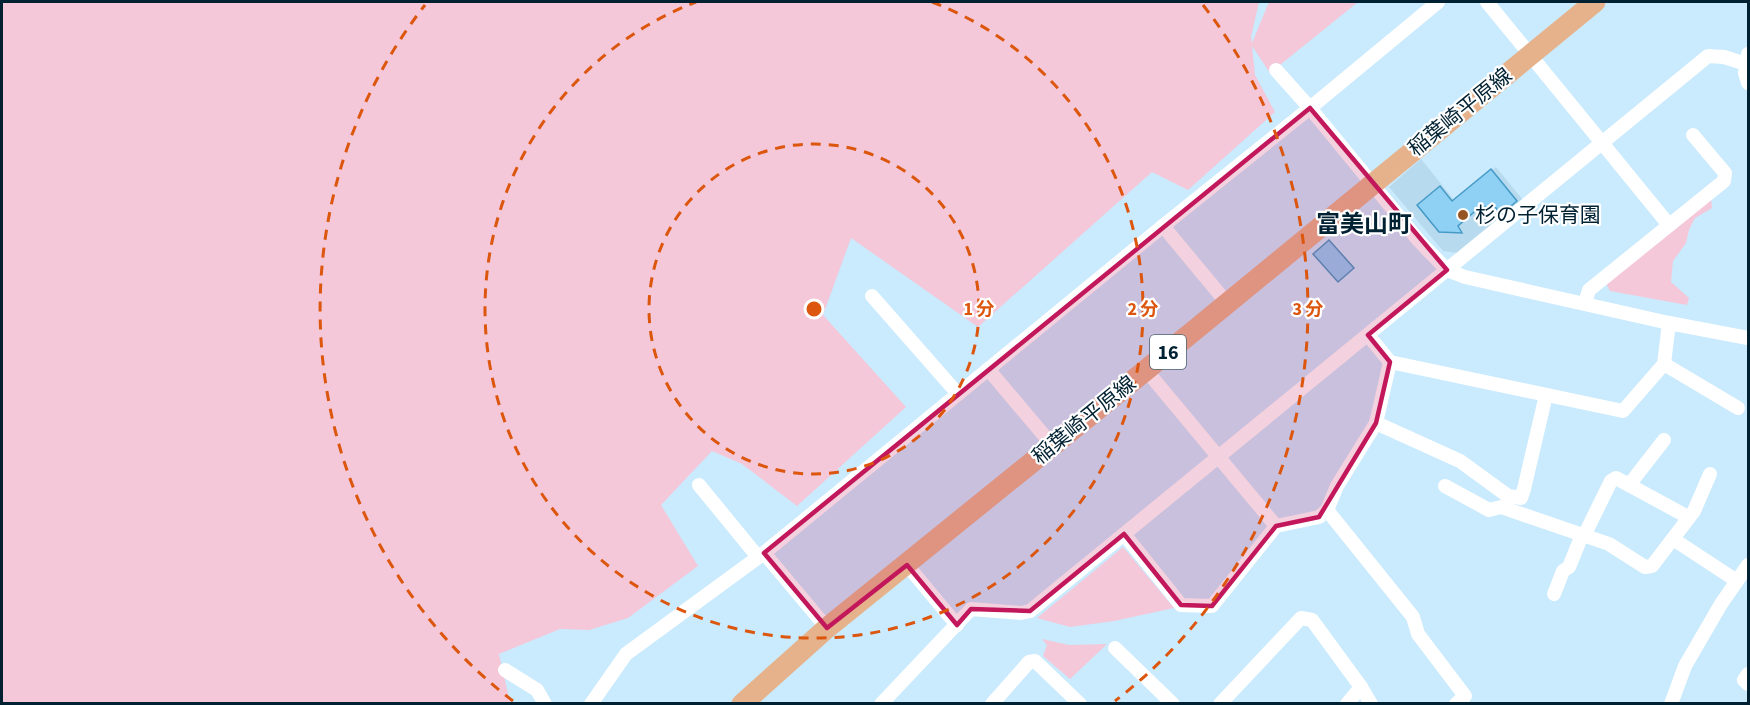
<svg xmlns="http://www.w3.org/2000/svg" width="1750" height="705" font-family="'Source Sans 3','Noto Sans JP',sans-serif">
	<style>
		.built { fill: #b8daee }
		.green { fill: #f4c8d9 }
		.building { fill: #8fd0f5; stroke: #459ac6; stroke-width: 1.5 }
		.lines { fill: none; stroke-linecap: round; stroke-linejoin: round }
		.minor { stroke: #fff; stroke-width: 14 }
		.primary { stroke: #e6b28b; stroke-width: 21 }
		.marked { fill: #c2185b; fill-opacity: 0.2; stroke: #c2185b; stroke-width: 4.5; stroke-linejoin: round }
		.ring { fill: none; stroke: #dc560e; stroke-width: 3; stroke-dasharray: 10 8 }
		.poi-dot { fill: #965422; stroke: #fff; stroke-width: 2 }
		.labels { text-anchor: middle; stroke-width: 4.5; stroke-linejoin: round; paint-order: stroke }
		.shield { fill: #fff; stroke: #4c6470; stroke-width: 1.5 }
		.shield-label { font-size: 20px; font-weight: bold; fill: #002132 }
		.street-label { font-size: 21px; fill: #002132; stroke: #fff }
		.poi-label { font-size: 21px; fill: #002132; stroke: #fff; text-anchor: start }
		.quarter-label { font-size: 24px; font-weight: bold; fill: #002132; stroke: #fff }
		.centre { fill: #dc560e; stroke: #fff; stroke-width: 3 }
		.ring-label { font-size: 18px; text-anchor: middle; font-weight: bold; fill: #dc560e; stroke: #fff; stroke-width: 4.5; stroke-linejoin: round; paint-order: stroke }
	</style>
	<rect width="100%" height="100%" fill="#caeafd"/>
	<path class="built" d="M 1421,159 L 1454,200 L 1496,167 L 1522,199 L 1458,253 L 1443,251 L 1389,187 Z"/>
	<g class="green">
		<path d="M 2,2 L 1259,2 L 1251,37 L 1252,43 L 1269,2 L 1358,2 L 1270,73 L 1252,46 L 1255,75 L 1275,112 L 1188,190 L 1152,172 L 978,327 L 851,238 L 823,315 L 906,407 L 797,506 L 742,464 L 712,451 L 661,505 L 698,566 L 628,618 L 589,630 L 560,629 L 499,654 L 509,698 L 513,704 L 2,703 Z"/>
		<path d="M 1711,199 L 1712,208 L 1695,218 L 1689,230 L 1686,243 L 1673,261 L 1671,282 L 1689,298 L 1687,305 L 1610,291 L 1606,283 Z"/>
		<path d="M 1123,547 L 1174,608 L 1114,621 L 1070,627 L 1037,618 Z"/>
		<path d="M 1042,639 L 1069,645 L 1107,644 L 1070,679 L 1043,656 L 1047,645 Z"/>
	</g>
	<g class="building">
		<path d="M 1491,169 L 1517,201 L 1500,215 L 1496,208 L 1481,206 L 1458,226 L 1462,233 L 1439,232 L 1417,205 L 1440,186 L 1452,201 Z"/>
		<path d="M 1329,240 L 1354,268 L 1338,282 L 1313,254 Z"/>
	</g>
	<g class="lines">
		<g class="minor">
			<path d="M 1487,2 L 1669,225"/>
			<path d="M 1748,54 L 1745,73 L 1748,83"/>
			<path d="M 1276,70 L 1310,108 L 1419,241 L 1447,270 L 1465,277 L 1669,323 L 1748,338"/>
			<path d="M 1163,226 L 1227,303"/>
			<path d="M 872,296 L 958,394"/>
			<path d="M 1585,303 L 1589,290 L 1724,181 L 1725,173 L 1693,135"/>
			<path d="M 1368,335 L 1390,362 L 1623,411 L 1664,364 L 1669,323"/>
			<path d="M 1390,362 L 1376,423 L 1337,486 L 1327,510 L 1413,617 L 1418,634 L 1465,696 L 1456,704"/>
			<path d="M 1664,364 L 1738,408"/>
			<path d="M 988,369 L 1053,446"/>
			<path d="M 1146,370 L 1276,526 L 1319,517 L 1327,510"/>
			<path d="M 1376,423 L 1460,461 L 1508,496 L 1521,498 L 1524,489 L 1546,395"/>
			<path d="M 699,485 L 758,557"/>
			<path d="M 1629,485 L 1664,440"/>
			<path d="M 1445,486 L 1489,510 L 1501,507 L 1609,544 L 1645,567 L 1652,566 L 1694,511 L 1710,474"/>
			<path d="M 1124,534 L 1181,605 L 1212,606 L 1276,526"/>
			<path d="M 1584,536 L 1611,481 L 1616,478 L 1688,517"/>
			<path d="M 1673,539 L 1737,581"/>
			<path d="M 764,553 L 827,628"/>
			<path d="M 907,565 L 957,625"/>
			<path d="M 1554,594 L 1563,571 L 1569,567 L 1582,535"/>
			<path d="M 1115,648 L 1173,704"/>
			<path d="M 505,670 L 537,690 L 545,704"/>
			<path d="M 1748,674 L 1744,680 L 1748,684"/>
			<path d="M 591,704 L 626,654 L 764,553 L 1163,226 L 1310,108 L 1438,2"/>
			<path d="M 881,704 L 971,609 L 1021,613 L 1030,611 L 1708,56 L 1724,57 L 1746,64"/>
			<path d="M 992,704 L 1029,662 L 1035,661 L 1080,704"/>
			<path d="M 1220,704 L 1301,618 L 1312,620 L 1361,687 L 1371,704"/>
			<path d="M 1347,704 L 1361,687"/>
			<path d="M 1671,704 L 1685,666 L 1721,604 L 1748,565"/>
		</g>
		<path class="primary" d="M 742,704 L 827,628 L 1146,370 L 1595,2"/>
	</g>
	<path class="marked" d="M 1310,108 L 1447,270 L 1368,335 L 1390,362 L 1376,423 L 1319,517 L 1276,526 L 1212,606 L 1181,605 L 1124,534 L 1030,611 L 971,609 L 957,625 L 907,565 L 827,628 L 764,553 Z"/>
	<g class="ring">
		<circle cx="814" cy="309" r="165"/>
		<path d="M932 2A329 329 0 1 1 696 2"/>
		<path d="M513 701A494 494 0 0 1 425 5M1203 5A494 494 0 0 1 1115 701"/>
	</g>
	<circle class="poi-dot" cx="1463" cy="215" r="6"/>
	<g class="labels">
		<rect class="shield" x="1150" y="335" width="36" height="34" rx="4.5"/>
		<g class="shield-label">
			<text x="1168" y="359">16</text>
		</g>
		<g class="street-label">
			<text transform="translate(1460 112) rotate(-39)" y="7">稲葉崎平原線</text>
			<text transform="translate(1084 420) rotate(-39)" y="7">稲葉崎平原線</text>
		</g>
		<g class="poi-label">
			<text x="1475" y="222">杉の子保育園</text>
		</g>
		<g class="quarter-label">
			<text x="1364" y="232">富美山町</text>
		</g>
	</g>
	<circle cx="814" cy="309" r="9" class="centre"/>
	<g class="ring-label">
		<text x="979" y="315">1 分</text>
		<text x="1143" y="315">2 分</text>
		<text x="1308" y="315">3 分</text>
	</g>
	<rect width="1750" height="705" fill="none" stroke="#002132" stroke-width="6"/>
</svg>
